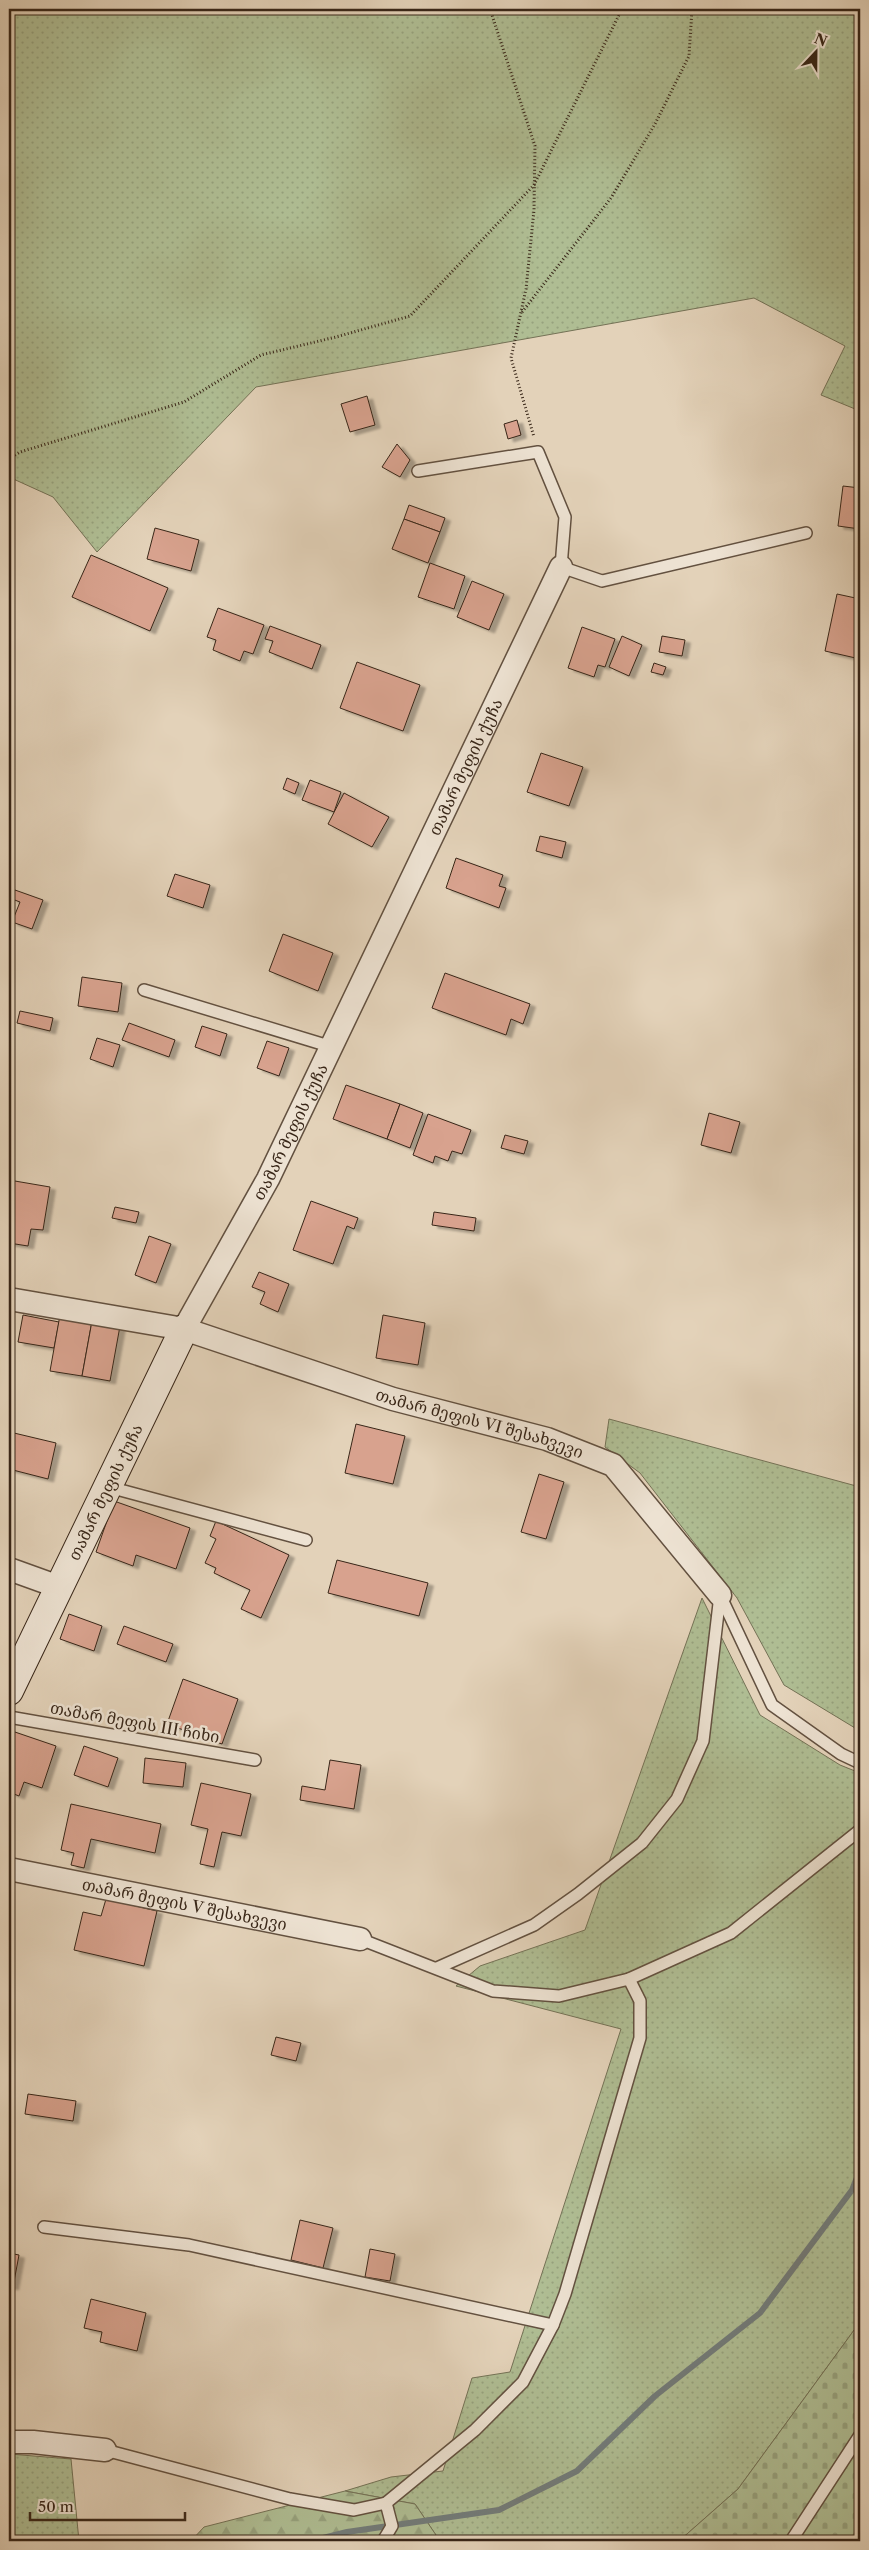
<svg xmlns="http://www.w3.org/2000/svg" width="869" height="2550" font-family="'Libre Caslon Text','Noto Serif Georgian',serif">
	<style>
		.grass { fill: url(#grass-dots); stroke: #747256 }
		.forest { fill: url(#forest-firs); stroke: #747256 }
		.cemetery { fill: url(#cemetery-stones); stroke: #747256 }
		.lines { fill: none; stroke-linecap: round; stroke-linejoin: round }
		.stream { stroke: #737c7a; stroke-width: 6 }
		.building { fill: #d8a28e; stroke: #382618; filter: url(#shadow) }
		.lane-casing { stroke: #635140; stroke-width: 14 }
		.street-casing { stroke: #635140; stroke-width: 25 }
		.secondary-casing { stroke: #382618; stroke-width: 30 }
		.path { stroke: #382618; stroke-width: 3; stroke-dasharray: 1 2.5; stroke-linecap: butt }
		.lane { stroke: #ede2d2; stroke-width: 11 }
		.street { stroke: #ede2d2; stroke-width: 22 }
		.secondary { stroke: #ede2d2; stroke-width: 28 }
		.labels { text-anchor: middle; stroke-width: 5; stroke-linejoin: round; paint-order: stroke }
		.street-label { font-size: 16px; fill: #382618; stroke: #ede2d2 }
	</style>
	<defs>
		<pattern id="grass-dots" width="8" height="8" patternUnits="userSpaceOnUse" patternTransform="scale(1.25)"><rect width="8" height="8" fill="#afbd93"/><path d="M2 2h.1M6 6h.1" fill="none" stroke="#97a27e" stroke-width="1.8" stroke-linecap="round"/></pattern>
		<pattern id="forest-firs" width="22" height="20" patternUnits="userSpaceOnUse" patternTransform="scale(1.25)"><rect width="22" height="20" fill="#afbd93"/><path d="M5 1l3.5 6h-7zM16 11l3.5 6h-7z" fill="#97a27e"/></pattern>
		<pattern id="cemetery-stones" width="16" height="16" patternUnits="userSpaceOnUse" patternTransform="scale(1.25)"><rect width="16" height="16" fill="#afbd93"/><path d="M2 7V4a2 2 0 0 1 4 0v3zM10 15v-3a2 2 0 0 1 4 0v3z" fill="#97a27e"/></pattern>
		<filter id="shadow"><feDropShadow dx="5.5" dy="3" stdDeviation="1" flood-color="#0004"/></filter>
	</defs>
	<rect width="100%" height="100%" fill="#e3d2b9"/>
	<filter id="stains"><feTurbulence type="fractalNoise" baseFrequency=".004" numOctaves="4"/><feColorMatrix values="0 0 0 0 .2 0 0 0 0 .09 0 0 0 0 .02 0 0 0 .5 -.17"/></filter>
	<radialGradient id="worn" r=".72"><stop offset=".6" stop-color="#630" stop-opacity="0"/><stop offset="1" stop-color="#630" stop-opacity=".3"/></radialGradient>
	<g class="grass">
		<path d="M 9,9 L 860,9 L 860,411 L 821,395 L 845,346 L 754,298 L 256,387 L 97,552 L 53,497 L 9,477 Z"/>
		<path d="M 609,1419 L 860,1487 L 860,1731 L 784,1685 L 737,1598 L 640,1473 L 605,1447 Z"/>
		<path d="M 702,1598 L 760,1715 L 840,1765 L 860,1773 L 860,2322 L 738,2489 L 679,2541 L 440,2541 L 415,2504 L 345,2491 L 391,2477 L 443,2471 L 472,2378 L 510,2372 L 621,2029 L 456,1986 L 480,1966 L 585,1930 Z"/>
		<path d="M 9,2454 L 71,2459 L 79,2541 L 9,2540 Z"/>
	</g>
	<path class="forest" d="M 345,2491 L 415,2504 L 440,2541 L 191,2541 L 204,2527 Z"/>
	<path class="cemetery" d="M 860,2322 L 860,2541 L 679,2541 L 738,2489 Z"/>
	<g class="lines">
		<path class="stream" d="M 311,2541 L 347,2532 L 499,2510 L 577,2471 L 655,2396 L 760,2313 L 852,2190 L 860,2170"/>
	</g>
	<g class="building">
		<path d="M 367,396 L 375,425 L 350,432 L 341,404 Z"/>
		<path d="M 517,420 L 521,435 L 508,439 L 504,424 Z"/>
		<path d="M 397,444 L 410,460 L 400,477 L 382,467 Z"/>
		<path d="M 843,486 L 860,488 L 860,529 L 838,526 Z"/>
		<path d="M 409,505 L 445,518 L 440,532 L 404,519 Z"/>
		<path d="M 404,519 L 440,532 L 428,563 L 392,549 Z"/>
		<path d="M 155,528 L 199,540 L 191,571 L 147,559 Z"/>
		<path d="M 91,555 L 168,588 L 150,631 L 72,597 Z"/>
		<path d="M 430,563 L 465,576 L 454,609 L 418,597 Z"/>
		<path d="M 472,581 L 504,594 L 489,630 L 457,617 Z"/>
		<path d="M 837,594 L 860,599 L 860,659 L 825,651 Z"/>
		<path d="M 218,608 L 264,625 L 253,654 L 244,651 L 240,661 L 213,650 L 216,640 L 207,637 Z"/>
		<path d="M 270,626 L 321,645 L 312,669 L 269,652 L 273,641 L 265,639 Z"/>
		<path d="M 582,627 L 615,639 L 605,667 L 598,665 L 594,677 L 568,668 Z"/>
		<path d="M 622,636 L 642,645 L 629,676 L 609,667 Z"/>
		<path d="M 662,636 L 685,640 L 682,656 L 659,652 Z"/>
		<path d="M 357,662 L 420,685 L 403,731 L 340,708 Z"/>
		<path d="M 654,663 L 666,667 L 663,675 L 651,672 Z"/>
		<path d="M 541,753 L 583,767 L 569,806 L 527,792 Z"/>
		<path d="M 287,778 L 299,783 L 295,794 L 283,789 Z"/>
		<path d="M 310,780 L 341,792 L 334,812 L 302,800 Z"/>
		<path d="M 344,793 L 389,817 L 372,847 L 328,824 Z"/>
		<path d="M 540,836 L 566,842 L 562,858 L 536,851 Z"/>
		<path d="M 456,858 L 503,875 L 499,886 L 506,888 L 499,908 L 446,888 Z"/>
		<path d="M 175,874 L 210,885 L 203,908 L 167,896 Z"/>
		<path d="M 15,890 L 43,900 L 32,929 L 12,922 L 20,902 L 12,899 Z"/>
		<path d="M 283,934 L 333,953 L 318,991 L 269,971 Z"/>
		<path d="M 445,973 L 530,1004 L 523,1024 L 511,1019 L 506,1035 L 432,1008 Z"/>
		<path d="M 82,977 L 122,983 L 118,1012 L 78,1006 Z"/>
		<path d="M 20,1011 L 53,1018 L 50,1031 L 17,1023 Z"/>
		<path d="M 129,1023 L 175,1040 L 169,1057 L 122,1040 Z"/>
		<path d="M 202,1026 L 227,1034 L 220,1056 L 195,1047 Z"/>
		<path d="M 97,1038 L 120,1045 L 113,1067 L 90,1059 Z"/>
		<path d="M 267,1041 L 289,1048 L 279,1076 L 257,1068 Z"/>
		<path d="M 346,1085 L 400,1104 L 387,1139 L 333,1119 Z"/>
		<path d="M 400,1104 L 423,1113 L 410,1148 L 387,1139 Z"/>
		<path d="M 709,1113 L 740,1122 L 731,1153 L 701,1145 Z"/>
		<path d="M 428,1114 L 471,1130 L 462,1154 L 452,1151 L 448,1161 L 435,1156 L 433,1163 L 413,1155 Z"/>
		<path d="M 505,1135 L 528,1141 L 524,1154 L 501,1148 Z"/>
		<path d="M 9,1180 L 50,1187 L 43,1230 L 31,1229 L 28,1246 L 9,1243 Z"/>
		<path d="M 311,1201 L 358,1218 L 354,1229 L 347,1226 L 333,1264 L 293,1250 Z"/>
		<path d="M 115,1207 L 139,1212 L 136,1223 L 112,1218 Z"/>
		<path d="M 434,1212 L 476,1218 L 474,1231 L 432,1225 Z"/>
		<path d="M 149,1236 L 171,1244 L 156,1283 L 135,1275 Z"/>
		<path d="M 259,1272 L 289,1284 L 278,1312 L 260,1304 L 265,1292 L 252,1287 Z"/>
		<path d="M 23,1315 L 59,1322 L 54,1348 L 18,1342 Z"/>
		<path d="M 60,1315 L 92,1321 L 82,1376 L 50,1371 Z"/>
		<path d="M 383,1315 L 425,1323 L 418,1365 L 376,1358 Z"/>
		<path d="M 92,1321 L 120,1326 L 110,1381 L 82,1376 Z"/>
		<path d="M 356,1424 L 405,1436 L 393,1484 L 345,1473 Z"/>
		<path d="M 14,1433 L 56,1443 L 48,1479 L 9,1469 L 9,1455 Z"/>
		<path d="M 539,1474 L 564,1482 L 546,1539 L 521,1532 Z"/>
		<path d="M 114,1501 L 190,1528 L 176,1569 L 136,1555 L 133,1566 L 96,1552 Z"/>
		<path d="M 216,1521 L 289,1555 L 261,1618 L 241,1609 L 250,1590 L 214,1573 L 216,1568 L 205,1563 L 216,1539 L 210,1536 Z"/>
		<path d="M 337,1560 L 428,1583 L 419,1616 L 328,1593 Z"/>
		<path d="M 69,1614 L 102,1626 L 94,1651 L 60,1639 Z"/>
		<path d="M 124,1626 L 173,1644 L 166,1662 L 117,1644 Z"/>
		<path d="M 183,1679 L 238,1699 L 222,1744 L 167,1724 Z"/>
		<path d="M 9,1730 L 56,1746 L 42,1788 L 24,1782 L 19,1796 L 9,1792 Z"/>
		<path d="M 84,1746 L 118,1758 L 108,1787 L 74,1775 Z"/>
		<path d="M 145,1758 L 186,1763 L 183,1787 L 143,1783 Z"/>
		<path d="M 330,1760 L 361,1765 L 354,1809 L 300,1800 L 302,1786 L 325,1790 Z"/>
		<path d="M 201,1783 L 251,1794 L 241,1836 L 222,1832 L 214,1867 L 200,1864 L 208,1829 L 191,1825 Z"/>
		<path d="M 71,1804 L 161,1824 L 155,1853 L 91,1839 L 84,1868 L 71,1865 L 74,1853 L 61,1850 Z"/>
		<path d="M 106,1899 L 157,1911 L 144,1966 L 74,1950 L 83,1912 L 101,1916 Z"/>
		<path d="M 276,2037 L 301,2043 L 296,2061 L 271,2055 Z"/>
		<path d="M 28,2094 L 76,2101 L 73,2121 L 25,2114 Z"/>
		<path d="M 300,2220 L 333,2228 L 323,2268 L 291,2260 Z"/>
		<path d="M 370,2249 L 395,2254 L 390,2281 L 365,2277 Z"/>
		<path d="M 9,2253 L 19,2255 L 13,2287 L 9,2286 Z"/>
		<path d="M 91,2299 L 146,2313 L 137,2351 L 100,2342 L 102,2332 L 84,2328 Z"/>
	</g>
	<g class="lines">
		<defs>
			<g id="lane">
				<path d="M 418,471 L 538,452 L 565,517 L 561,567 L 602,581 L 806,533"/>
				<path d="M 144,990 L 332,1047"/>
				<path d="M 109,1487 L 306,1540"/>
				<path d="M 720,1595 L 772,1705 L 841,1754 L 860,1763"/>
				<path d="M 9,1717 L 255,1760"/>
				<path d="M 360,1939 L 493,1991 L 559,1996 L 629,1979 L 640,2001 L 640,2038 L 565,2294 L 553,2325 L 523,2382 L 475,2430 L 386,2503"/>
				<path d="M 437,1968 L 534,1925 L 578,1894 L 642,1843 L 677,1799 L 703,1741 L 720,1595"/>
				<path d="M 629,1979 L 731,1933 L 860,1830"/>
				<path d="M 44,2227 L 189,2245 L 553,2325"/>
				<path d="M 105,2450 L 290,2499 L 354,2510 L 386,2503 L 392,2526 L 383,2541"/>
				<path d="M 791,2541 L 860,2435"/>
			</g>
			<g id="street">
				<path id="s1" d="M 9,1299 L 184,1329 L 393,1399 L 547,1439 L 613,1465 L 720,1595"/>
				<path id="s2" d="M 184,1329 L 268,1179 L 561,567"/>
				<path d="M 9,1569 L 59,1587"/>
				<path id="s3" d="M 9,1869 L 360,1939"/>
				<path d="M 9,2442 L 33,2442 L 105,2450"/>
			</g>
			<g id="secondary">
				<path id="s4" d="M 9,1691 L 184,1329"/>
			</g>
		</defs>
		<use href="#lane" class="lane-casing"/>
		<use href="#street" class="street-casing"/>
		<use href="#secondary" class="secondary-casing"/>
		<g class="path">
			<path d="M 490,9 L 535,146 L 534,210 L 526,289 L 511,358 L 534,437"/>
			<path d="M 522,312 L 611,198 L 655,124 L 689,56 L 692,9"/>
			<path d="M 9,459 L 20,452 L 184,402 L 261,355 L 336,337 L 410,316 L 534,185 L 622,9"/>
		</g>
		<use href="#lane" class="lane"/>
		<use href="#street" class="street"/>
		<use href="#secondary" class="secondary"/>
	</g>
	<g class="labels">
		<g class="street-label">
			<text dy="6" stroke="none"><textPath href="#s2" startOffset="629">თამარ მეფის ქუჩა</textPath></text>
			<text dy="6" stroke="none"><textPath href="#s2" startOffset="224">თამარ მეფის ქუჩა</textPath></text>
			<text dy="6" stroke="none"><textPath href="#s1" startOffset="488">თამარ მეფის VI შესახვევი</textPath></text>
			<text dy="6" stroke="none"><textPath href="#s4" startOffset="221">თამარ მეფის ქუჩა</textPath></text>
			<text transform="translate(135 1722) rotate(10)" y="6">თამარ მეფის III ჩიხი</text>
			<text dy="6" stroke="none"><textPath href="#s3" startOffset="179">თამარ მეფის V შესახვევი</textPath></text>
		</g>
	</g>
	<rect width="869" height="2550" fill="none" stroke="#e3d2b9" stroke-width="30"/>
	<rect x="10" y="10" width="849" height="2530" fill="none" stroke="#382618" stroke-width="2.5"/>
	<rect x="15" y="15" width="839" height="2520" fill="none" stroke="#382618"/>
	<g transform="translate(816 52) rotate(22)" stroke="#ede2d2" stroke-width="4" paint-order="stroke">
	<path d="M0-4L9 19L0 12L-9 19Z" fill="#382618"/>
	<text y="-8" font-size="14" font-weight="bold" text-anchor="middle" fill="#382618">N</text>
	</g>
	<path d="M30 2512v8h155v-8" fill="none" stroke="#382618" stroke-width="2.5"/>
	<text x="38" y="2512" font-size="15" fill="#382618" stroke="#ede2d2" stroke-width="4" paint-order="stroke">50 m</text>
	<rect width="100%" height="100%" filter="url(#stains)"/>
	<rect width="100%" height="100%" fill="url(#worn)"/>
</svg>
